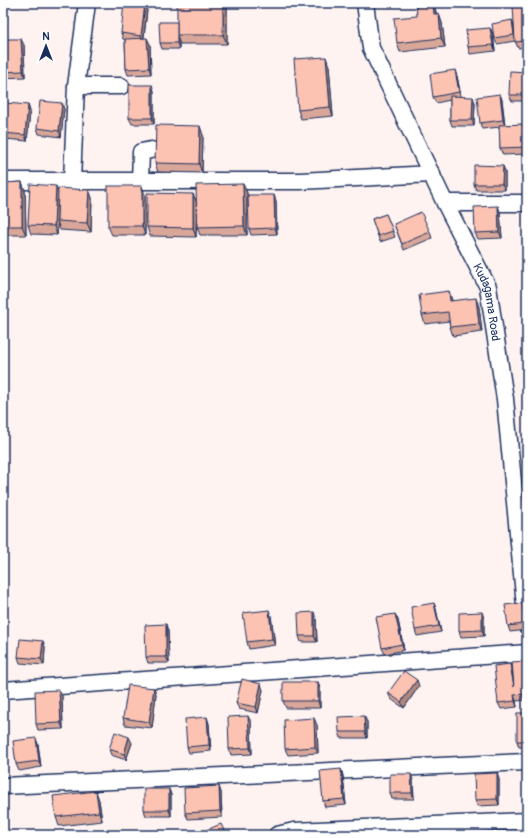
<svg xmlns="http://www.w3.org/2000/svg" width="530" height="838" font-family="Pangolin,sans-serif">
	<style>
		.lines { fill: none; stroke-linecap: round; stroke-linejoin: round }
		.street-casing { stroke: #1b2f5e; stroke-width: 19 }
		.street { stroke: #fff; stroke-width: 16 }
		.wall { fill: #d9a799; stroke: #1b2f5e }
		.shaded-wall { fill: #b0887d; stroke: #1b2f5e }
		.building { fill: #fcc2b2; stroke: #1b2f5e }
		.labels { text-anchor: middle; stroke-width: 3; stroke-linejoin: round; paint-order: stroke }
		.street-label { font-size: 12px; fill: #1b2f5e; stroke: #fff }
	</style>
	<rect width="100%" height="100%" fill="#fef3f0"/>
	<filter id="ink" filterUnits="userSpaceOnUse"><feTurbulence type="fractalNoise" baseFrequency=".025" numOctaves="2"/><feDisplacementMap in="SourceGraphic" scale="8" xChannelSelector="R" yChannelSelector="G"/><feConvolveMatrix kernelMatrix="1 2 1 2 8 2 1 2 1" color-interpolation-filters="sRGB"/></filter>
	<g filter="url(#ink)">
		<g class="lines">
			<defs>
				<g id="street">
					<path id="s1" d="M 365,3 L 371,48 L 445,203 L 488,287 L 505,399 L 527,626"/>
					<path d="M 76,86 L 121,86"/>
					<path d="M 3,181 L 300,181 L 432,174"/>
					<path d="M 72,181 L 76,86 L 87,3"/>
					<path d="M 140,181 L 141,152 L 151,150"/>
					<path d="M 445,203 L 527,203"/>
					<path d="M 3,690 L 527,653"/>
					<path d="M 3,786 L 527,762"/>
					<path d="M 277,835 L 294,831 L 527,821"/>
				</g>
			</defs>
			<use href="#street" class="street-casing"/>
			<use href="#street" class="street"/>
		</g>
		<g class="wall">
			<path d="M 227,3 L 227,44 L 180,44 L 179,42 L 179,49 L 162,49 L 160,43 L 177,22 Z"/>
			<path d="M 433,3 L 437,14 L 439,14 L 442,23 L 445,47 L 400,52 L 397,43 L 417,16 Z"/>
			<path d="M 527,4 L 527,47 L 518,48 L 515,41 L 497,44 L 494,38 L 512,20 L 514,26 L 515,33 Z"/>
			<path d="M 147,10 L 144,38 L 150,44 L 151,74 L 128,75 L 126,69 L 125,40 L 123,39 L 121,33 Z"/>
			<path d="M 490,28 L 493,34 L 495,51 L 470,54 L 468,47 Z"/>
			<path d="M 3,39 L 24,45 L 25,77 L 3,78 Z"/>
			<path d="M 329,66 L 333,116 L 301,119 L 298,110 Z"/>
			<path d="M 527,72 L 527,101 L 512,101 L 509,95 Z"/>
			<path d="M 457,76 L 461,96 L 475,103 L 474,126 L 452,126 L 450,120 L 450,100 L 436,103 L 433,97 Z"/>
			<path d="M 152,85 L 154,91 L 154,124 L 132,124 L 129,118 Z"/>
			<path d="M 500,94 L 502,100 L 505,125 L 527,124 L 527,154 L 503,155 L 500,148 L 500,127 L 482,129 L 480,123 Z"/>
			<path d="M 28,105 L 30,111 L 27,141 L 5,139 L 3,133 Z"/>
			<path d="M 64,109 L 61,137 L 39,134 L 37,128 Z"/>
			<path d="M 203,135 L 202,173 L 158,172 L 155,163 Z"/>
			<path d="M 503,166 L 505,172 L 505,190 L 476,190 L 474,184 Z"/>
			<path d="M 22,182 L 25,191 L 26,235 L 3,235 L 3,183 Z"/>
			<path d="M 243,184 L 247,193 L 247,235 L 200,235 L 197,227 L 197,205 L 196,237 L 150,236 L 147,227 L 193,194 L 197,203 Z"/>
			<path d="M 89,190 L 92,198 L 91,232 L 60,230 L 58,224 L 57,235 L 31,234 L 28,225 L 58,192 Z"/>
			<path d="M 145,195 L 145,235 L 112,235 L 108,226 Z"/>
			<path d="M 274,195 L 276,201 L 277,234 L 251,235 L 249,229 Z"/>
			<path d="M 498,206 L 500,212 L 502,238 L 478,239 L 475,233 Z"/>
			<path d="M 386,214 L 395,237 L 380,242 L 372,219 Z"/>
			<path d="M 394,224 L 430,232 L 432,238 L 404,250 Z"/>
			<path d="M 452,301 L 479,307 L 482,332 L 453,336 L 450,327 L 449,321 L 425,324 L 422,315 Z"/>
			<path d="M 434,603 L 436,609 L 441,632 L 417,636 L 415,630 Z"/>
			<path d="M 269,610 L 271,616 L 275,645 L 249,649 L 247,642 Z"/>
			<path d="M 524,610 L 527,630 L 510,632 L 508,626 Z"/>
			<path d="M 395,614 L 398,620 L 404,650 L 385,654 L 382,648 Z"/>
			<path d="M 484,618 L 484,636 L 461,637 L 459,631 Z"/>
			<path d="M 316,619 L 317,642 L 301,642 L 299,636 Z"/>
			<path d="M 168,631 L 169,663 L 148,663 L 146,657 Z"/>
			<path d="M 43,641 L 45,647 L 44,665 L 20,663 L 18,657 Z"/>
			<path d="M 527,661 L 527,700 L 516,701 L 517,707 L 501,709 L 498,703 L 510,664 L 512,670 Z"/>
			<path d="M 318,682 L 320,688 L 320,708 L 286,708 L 283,701 Z"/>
			<path d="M 419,686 L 404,708 L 391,699 L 388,693 Z"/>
			<path d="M 154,688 L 156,694 L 152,728 L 125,725 L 123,718 Z"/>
			<path d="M 263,690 L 258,713 L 239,709 L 236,703 Z"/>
			<path d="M 62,696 L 63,729 L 38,730 L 36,724 Z"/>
			<path d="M 527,713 L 527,747 L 519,747 L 517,741 Z"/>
			<path d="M 364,716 L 367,722 L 367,738 L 341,738 L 339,732 Z"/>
			<path d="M 207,717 L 209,724 L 211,751 L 189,753 L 187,747 Z"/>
			<path d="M 251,722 L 252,754 L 231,755 L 229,749 Z"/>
			<path d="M 317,725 L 318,753 L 288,755 L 285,749 Z"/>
			<path d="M 132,743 L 126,760 L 111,755 L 109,749 Z"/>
			<path d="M 38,744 L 41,767 L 19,771 L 16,764 Z"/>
			<path d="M 341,769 L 343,776 L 346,805 L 325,807 L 323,801 Z"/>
			<path d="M 499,779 L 499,805 L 477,806 L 475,800 Z"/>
			<path d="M 413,780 L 414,799 L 392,799 L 390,793 Z"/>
			<path d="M 169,789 L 171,795 L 171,816 L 146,816 L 144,810 Z"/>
			<path d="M 221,792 L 222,817 L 188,819 L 185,813 Z"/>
			<path d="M 99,800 L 102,821 L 59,826 L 56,817 Z"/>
		</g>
		<g class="shaded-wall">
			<path d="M 223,3 L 227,3 L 227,44 L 223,35 Z"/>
			<path d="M 433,3 L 436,12 L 438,23 L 434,14 Z"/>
			<path d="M 145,4 L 147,10 L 143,42 L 141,36 Z"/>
			<path d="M 439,14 L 442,23 L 445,47 L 441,38 Z"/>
			<path d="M 512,20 L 514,26 L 516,41 L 514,35 Z"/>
			<path d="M 490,28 L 493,34 L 495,51 L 493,45 Z"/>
			<path d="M 177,36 L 179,42 L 179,49 L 177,43 Z"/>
			<path d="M 147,38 L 150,44 L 151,74 L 149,68 Z"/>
			<path d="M 21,39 L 24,45 L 25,77 L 23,71 Z"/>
			<path d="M 326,57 L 329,66 L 333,116 L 330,107 Z"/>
			<path d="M 455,70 L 457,76 L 461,98 L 459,92 Z"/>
			<path d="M 152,85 L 154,91 L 154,124 L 152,118 Z"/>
			<path d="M 500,94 L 502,100 L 505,126 L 503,120 Z"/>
			<path d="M 473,97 L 475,103 L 474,126 L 472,120 Z"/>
			<path d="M 62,103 L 64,109 L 61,137 L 59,131 Z"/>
			<path d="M 28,105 L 30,111 L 27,141 L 25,135 Z"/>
			<path d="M 200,126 L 203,135 L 202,173 L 199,164 Z"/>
			<path d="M 503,166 L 505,172 L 505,190 L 502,184 Z"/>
			<path d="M 22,182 L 25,191 L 26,235 L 22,226 Z"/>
			<path d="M 243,184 L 247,193 L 247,235 L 244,226 Z"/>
			<path d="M 56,186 L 59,194 L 57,221 L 58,224 L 57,235 L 54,226 Z"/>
			<path d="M 142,186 L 145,195 L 145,235 L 142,226 Z"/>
			<path d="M 89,190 L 92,198 L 91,232 L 87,223 Z"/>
			<path d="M 193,194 L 197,203 L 196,237 L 193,228 Z"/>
			<path d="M 274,195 L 276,201 L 277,234 L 275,228 Z"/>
			<path d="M 498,206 L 500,212 L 502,238 L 499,232 Z"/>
			<path d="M 449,291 L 452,300 L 453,310 L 450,301 Z"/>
			<path d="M 476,298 L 479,307 L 482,332 L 479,324 Z"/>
			<path d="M 434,603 L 436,609 L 441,632 L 439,626 Z"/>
			<path d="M 522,603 L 524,610 L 527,630 L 524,624 Z"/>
			<path d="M 269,610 L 271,616 L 275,645 L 272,639 Z"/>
			<path d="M 314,612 L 316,619 L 317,642 L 314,636 Z"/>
			<path d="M 482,612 L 484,618 L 484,636 L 482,630 Z"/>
			<path d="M 395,614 L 398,620 L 404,650 L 402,644 Z"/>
			<path d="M 166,624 L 168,631 L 169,663 L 166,657 Z"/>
			<path d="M 43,641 L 45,647 L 44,665 L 41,659 Z"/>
			<path d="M 510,664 L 512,670 L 514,687 Z"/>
			<path d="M 417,680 L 419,686 L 404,708 L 401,702 Z"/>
			<path d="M 318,682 L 320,688 L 320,708 L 318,701 Z"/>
			<path d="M 261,684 L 263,690 L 258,713 L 256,707 Z"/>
			<path d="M 154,688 L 156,694 L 152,728 L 149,722 Z"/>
			<path d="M 59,690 L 62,696 L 63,729 L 61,723 Z"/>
			<path d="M 514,695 L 516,701 L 517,707 L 515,701 Z"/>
			<path d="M 248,716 L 251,722 L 252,754 L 250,748 Z"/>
			<path d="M 364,716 L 367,722 L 367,738 L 365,732 Z"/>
			<path d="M 207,717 L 209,724 L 211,751 L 209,745 Z"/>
			<path d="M 314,718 L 317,725 L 318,753 L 315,747 Z"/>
			<path d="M 129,737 L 132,743 L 126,760 L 124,754 Z"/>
			<path d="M 36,738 L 38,744 L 41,767 L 39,761 Z"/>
			<path d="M 341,769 L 343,776 L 346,805 L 344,799 Z"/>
			<path d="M 497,773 L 499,779 L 499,805 L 497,799 Z"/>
			<path d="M 411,774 L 413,780 L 414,799 L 412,793 Z"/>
			<path d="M 219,786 L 221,792 L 222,817 L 220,811 Z"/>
			<path d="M 169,789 L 171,795 L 171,816 L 169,810 Z"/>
			<path d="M 96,791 L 99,800 L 102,821 L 99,812 Z"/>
		</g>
		<g class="building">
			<path d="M 124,3 L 138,3 L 145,4 L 141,36 L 121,33 Z"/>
			<rect x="177" y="3" width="46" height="32"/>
			<path d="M 433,3 L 434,14 L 439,14 L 441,38 L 397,43 L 394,18 L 417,16 L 416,5 Z"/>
			<path d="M 527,4 L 527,41 L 515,42 L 513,5 Z"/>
			<path d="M 512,20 L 514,35 L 494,38 L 492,24 Z"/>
			<path d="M 159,22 L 177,22 L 177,43 L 160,43 Z"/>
			<path d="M 490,28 L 493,45 L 468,47 L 466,30 Z"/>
			<path d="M 147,38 L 149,68 L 126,69 L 125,39 Z"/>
			<path d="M 3,39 L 21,39 L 23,71 L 3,72 Z"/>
			<path d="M 326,57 L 330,107 L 298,110 L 294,59 Z"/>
			<path d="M 455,70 L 459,92 L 433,97 L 430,74 Z"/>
			<path d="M 510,71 L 527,72 L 527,95 L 509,95 Z"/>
			<rect x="129" y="85" width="23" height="33"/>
			<path d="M 500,94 L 503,120 L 480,123 L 477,97 Z"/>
			<path d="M 450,96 L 473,97 L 472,120 L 450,120 Z"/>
			<path d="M 40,101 L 62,103 L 59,131 L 37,128 Z"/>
			<path d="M 6,103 L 28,105 L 25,135 L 3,133 Z"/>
			<path d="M 527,124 L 527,147 L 500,148 L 499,125 Z"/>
			<path d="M 156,125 L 200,126 L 199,164 L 155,163 Z"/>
			<path d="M 474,165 L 503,166 L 502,184 L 474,184 Z"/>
			<path d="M 22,182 L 22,226 L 3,226 L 3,183 Z"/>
			<path d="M 30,184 L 56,186 L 54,226 L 28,225 Z"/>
			<path d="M 243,184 L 244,226 L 197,227 L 196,185 Z"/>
			<rect x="108" y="186" width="34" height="40"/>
			<path d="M 58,188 L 89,190 L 87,223 L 57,221 Z"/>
			<path d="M 147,193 L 193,194 L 193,228 L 147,227 Z"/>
			<path d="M 248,195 L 274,195 L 275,228 L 249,229 Z"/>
			<path d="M 498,206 L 499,232 L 475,233 L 474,207 Z"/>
			<path d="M 421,212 L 430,232 L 402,244 L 394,224 Z"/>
			<path d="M 386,214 L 393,231 L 378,236 L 372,219 Z"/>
			<path d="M 449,291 L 450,301 L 476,298 L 479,324 L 450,327 L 448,312 L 422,315 L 419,295 Z"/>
			<path d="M 434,603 L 439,626 L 415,630 L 411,607 Z"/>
			<path d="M 522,603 L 524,624 L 508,626 L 505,605 Z"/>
			<path d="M 269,610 L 272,639 L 247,642 L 243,613 Z"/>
			<path d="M 314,612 L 314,636 L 299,636 L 298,613 Z"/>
			<path d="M 482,612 L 482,630 L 459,631 L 459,613 Z"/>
			<path d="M 395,614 L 402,644 L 382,648 L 376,617 Z"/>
			<path d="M 166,624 L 166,657 L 146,657 L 145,625 Z"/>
			<path d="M 20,639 L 43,641 L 41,659 L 18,657 Z"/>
			<path d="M 527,661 L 527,694 L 514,695 L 515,701 L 498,703 L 494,666 L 510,664 L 514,687 L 512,662 Z"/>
			<path d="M 404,671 L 417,680 L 401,702 L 388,693 Z"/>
			<path d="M 242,679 L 261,684 L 256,707 L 236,703 Z"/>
			<rect x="283" y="682" width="35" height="19"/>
			<path d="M 128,685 L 154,688 L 149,722 L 123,718 Z"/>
			<path d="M 59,690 L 61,723 L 36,724 L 35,691 Z"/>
			<rect x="517" y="713" width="10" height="28"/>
			<path d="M 248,716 L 250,748 L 229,749 L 228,717 Z"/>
			<path d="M 364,716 L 365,732 L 339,732 L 338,717 Z"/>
			<path d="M 207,717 L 209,745 L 187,747 L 185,719 Z"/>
			<path d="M 314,718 L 315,747 L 285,749 L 284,720 Z"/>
			<path d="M 115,732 L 129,737 L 124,754 L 109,749 Z"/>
			<path d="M 36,738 L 39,761 L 16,764 L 13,741 Z"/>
			<path d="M 341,769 L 344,799 L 323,801 L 320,771 Z"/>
			<path d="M 497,773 L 497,799 L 475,800 L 474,774 Z"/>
			<path d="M 390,774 L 411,774 L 412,793 L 390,793 Z"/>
			<path d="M 219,786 L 220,811 L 185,813 L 184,788 Z"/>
			<rect x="144" y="789" width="25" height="21"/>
			<path d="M 96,791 L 99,812 L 56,817 L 53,796 Z"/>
			<path d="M 221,824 L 226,835 L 194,835 Z"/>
			<path d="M 311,830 L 313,835 L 297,835 L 297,833 Z"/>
		</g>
	</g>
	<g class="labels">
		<g class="street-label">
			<text dy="4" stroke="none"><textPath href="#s1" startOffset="326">Kudagama Road</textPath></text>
		</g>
	</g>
	<rect width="530" height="838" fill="none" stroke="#fff" stroke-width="16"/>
	<rect x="8" y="8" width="514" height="822" fill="none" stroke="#1b2f5e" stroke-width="1.5" filter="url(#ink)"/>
	<g transform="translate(46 46)" stroke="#ffffff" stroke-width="3" paint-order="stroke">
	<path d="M0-3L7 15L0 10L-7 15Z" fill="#1b2f5e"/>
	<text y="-6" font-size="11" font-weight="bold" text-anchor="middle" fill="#1b2f5e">N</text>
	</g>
</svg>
